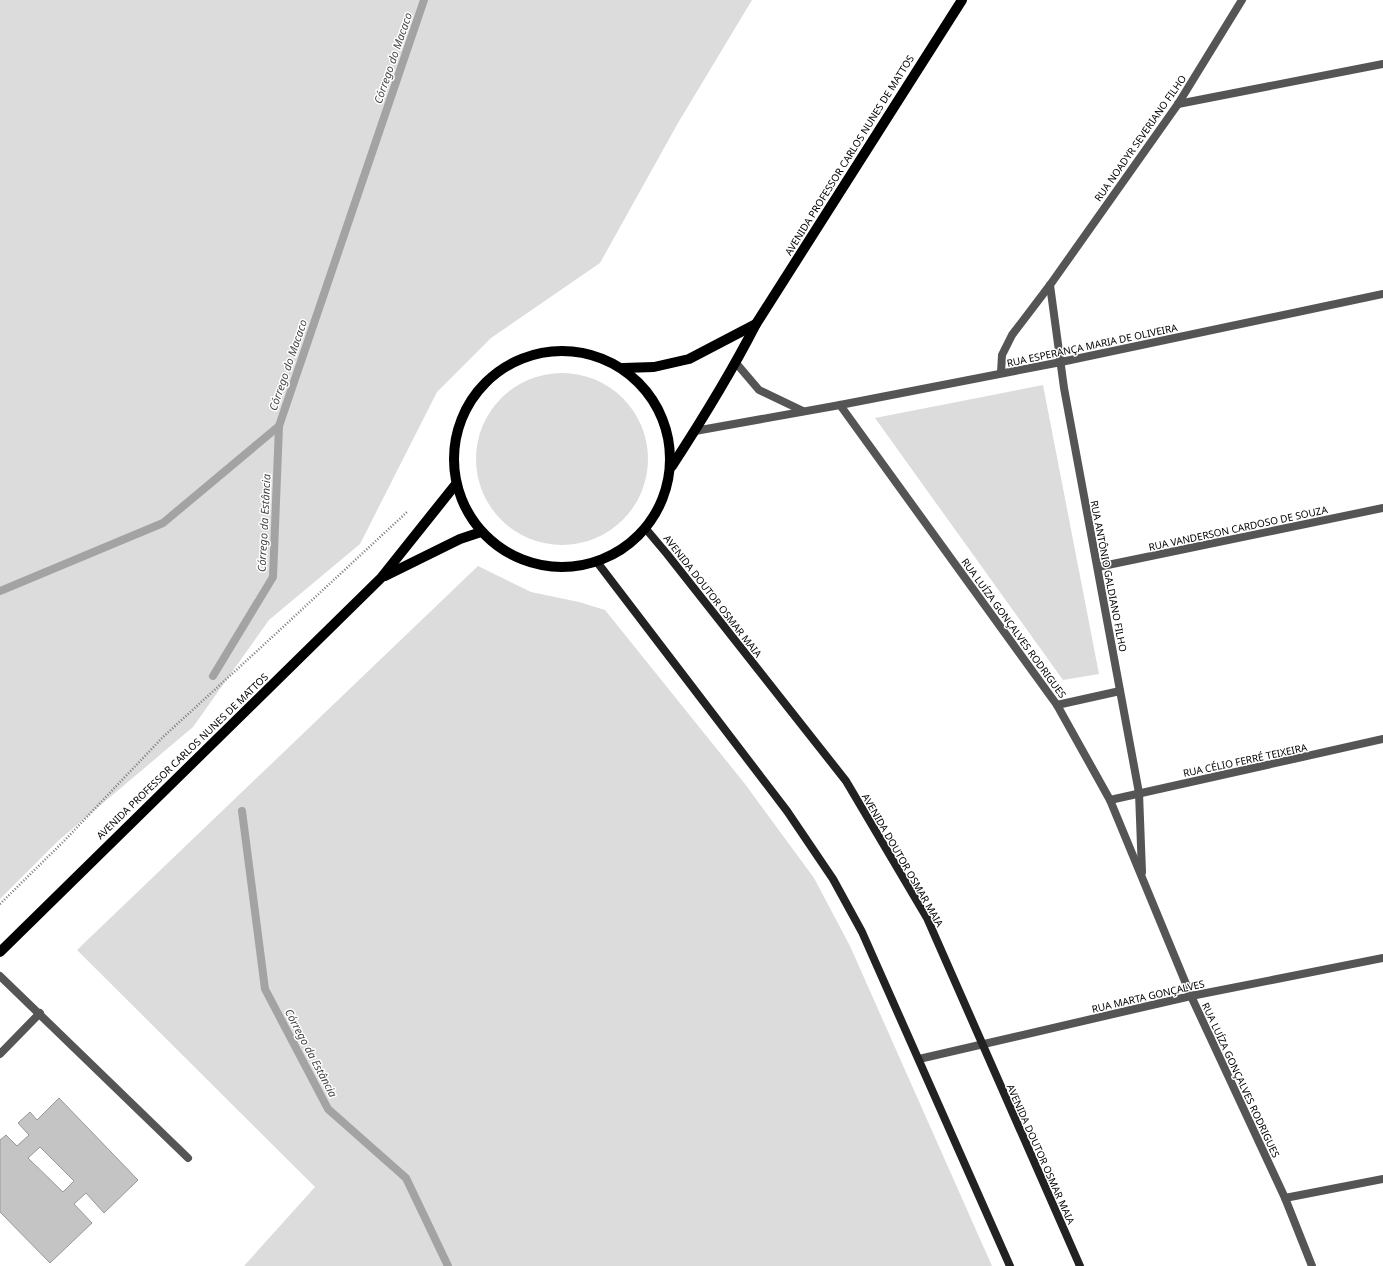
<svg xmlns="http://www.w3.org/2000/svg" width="1383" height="1266" font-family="'Noto Sans',sans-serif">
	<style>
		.green { fill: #dcdcdc }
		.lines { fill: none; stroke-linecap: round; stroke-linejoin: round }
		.stream { stroke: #a3a3a3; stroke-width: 8 }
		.building { fill: #c4c4c4; stroke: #999; fill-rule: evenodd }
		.path { stroke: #777; stroke-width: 2.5; stroke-dasharray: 1 2; stroke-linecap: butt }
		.lane { stroke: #555; stroke-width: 8 }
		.street { stroke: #555; stroke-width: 8 }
		.secondary { stroke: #222; stroke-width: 8 }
		.primary { stroke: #000; stroke-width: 10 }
		.labels { text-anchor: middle; stroke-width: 3; stroke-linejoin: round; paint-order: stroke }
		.street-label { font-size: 10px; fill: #000; stroke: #fff }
		.water-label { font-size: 11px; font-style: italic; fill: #444; stroke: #fff }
	</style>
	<rect width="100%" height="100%" fill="#fff"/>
	<g class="green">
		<path d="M 0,0 L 752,0 L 678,123 L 600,263 L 491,338 L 437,392 L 360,544 L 269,620 L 193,727 L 58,841 L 0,899 Z"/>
		<circle cx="562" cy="459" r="86"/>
		<path d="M 1043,385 L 1099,674 L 1063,680 L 875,418 Z"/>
		<path d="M 478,566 L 531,592 L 579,602 L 605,610 L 745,784 L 814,878 L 850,946 L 992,1266 L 244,1266 L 315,1187 L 77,950 Z"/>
	</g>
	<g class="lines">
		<g class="stream">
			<path d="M 0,591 L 163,523 L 279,426 L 424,0"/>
			<path d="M 213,676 L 273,577 L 279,426"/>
			<path d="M 242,811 L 265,989 L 328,1109 L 406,1178 L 448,1266"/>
		</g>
	</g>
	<path class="building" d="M 59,1098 L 138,1180 L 104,1213 L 86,1193 L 74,1204 L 92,1223 L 50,1263 L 0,1212 L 0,1140 L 6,1135 L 17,1146 L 29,1135 L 18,1123 L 30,1112 L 37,1120 ZM 40,1147 L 74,1181 L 63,1192 L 28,1158 Z"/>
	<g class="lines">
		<path class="path" d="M 0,904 L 64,841 L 163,737 L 269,640 L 407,512"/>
		<g class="lane">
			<path d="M 0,976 L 188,1158"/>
			<path d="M 0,1054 L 40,1013"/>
		</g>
		<g class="street">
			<path d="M 1178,104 L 1383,64"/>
			<path d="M 1050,285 L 1064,388 L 1139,793 L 1142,872"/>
			<path d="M 736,363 L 759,390 L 803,411"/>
			<path d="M 1001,373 L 1002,355 L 1012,335 L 1050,285 L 1178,104 L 1242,0"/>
			<path d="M 840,405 L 1057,705 L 1110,800 L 1191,996 L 1285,1198 L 1312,1266"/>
			<path d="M 695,431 L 840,405 L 1061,362 L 1383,294"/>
			<path d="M 1098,567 L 1383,508"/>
			<path d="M 1057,705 L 1120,691"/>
			<path d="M 1110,800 L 1383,739"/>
			<path d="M 919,1059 L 1191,996 L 1383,958"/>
			<path d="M 1285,1198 L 1383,1179"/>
		</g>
		<g class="secondary">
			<path d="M 646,529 L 667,554 L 846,781 L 927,918 L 1080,1266"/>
			<path d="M 597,562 L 787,811 L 833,879 L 862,932 L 1010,1266"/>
		</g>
		<g class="primary">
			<circle cx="562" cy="459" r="108"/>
			<path d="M 623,368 L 654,367 L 689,359 L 756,324"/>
			<path d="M 672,466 C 702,420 731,373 756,324 L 962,0"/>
			<path d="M 385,576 L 460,539 L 481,532"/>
			<path d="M 0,952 L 381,578 L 456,484"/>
		</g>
	</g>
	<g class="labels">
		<g class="street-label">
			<text transform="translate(1140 138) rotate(-55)" y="4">RUA NOADYR SEVERIANO FILHO</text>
			<text transform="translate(849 155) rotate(-58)" y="4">AVENIDA PROFESSOR CARLOS NUNES DE MATTOS</text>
			<text transform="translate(1092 345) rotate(-12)" y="4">RUA ESPERANÇA MARIA DE OLIVEIRA</text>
			<text transform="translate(1238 528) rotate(-12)" y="4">RUA VANDERSON CARDOSO DE SOUZA</text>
			<text transform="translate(1109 576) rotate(79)" y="4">RUA ANTÔNIO GALDIANO FILHO</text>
			<text transform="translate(713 596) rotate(52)" y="4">AVENIDA DOUTOR OSMAR MAIA</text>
			<text transform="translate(1014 628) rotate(54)" y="4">RUA LUÍZA GONÇALVES RODRIGUES</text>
			<text transform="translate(182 756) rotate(-44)" y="4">AVENIDA PROFESSOR CARLOS NUNES DE MATTOS</text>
			<text transform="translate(1245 760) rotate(-12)" y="4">RUA CÉLIO FERRÉ TEIXEIRA</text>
			<text transform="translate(903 860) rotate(60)" y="4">AVENIDA DOUTOR OSMAR MAIA</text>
			<text transform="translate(1148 996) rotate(-13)" y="4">RUA MARTA GONÇALVES</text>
			<text transform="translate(1241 1080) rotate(65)" y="4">RUA LUÍZA GONÇALVES RODRIGUES</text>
			<text transform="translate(1041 1154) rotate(66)" y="4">AVENIDA DOUTOR OSMAR MAIA</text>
		</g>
		<g class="water-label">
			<text transform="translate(393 58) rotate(-71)" y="4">Córrego do Macaco</text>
			<text transform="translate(288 365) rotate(-71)" y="4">Córrego do Macaco</text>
			<text transform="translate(264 523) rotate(-87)" y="4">Córrego da Estância</text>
			<text transform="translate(311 1053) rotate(62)" y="4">Córrego da Estância</text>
		</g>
	</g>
</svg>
